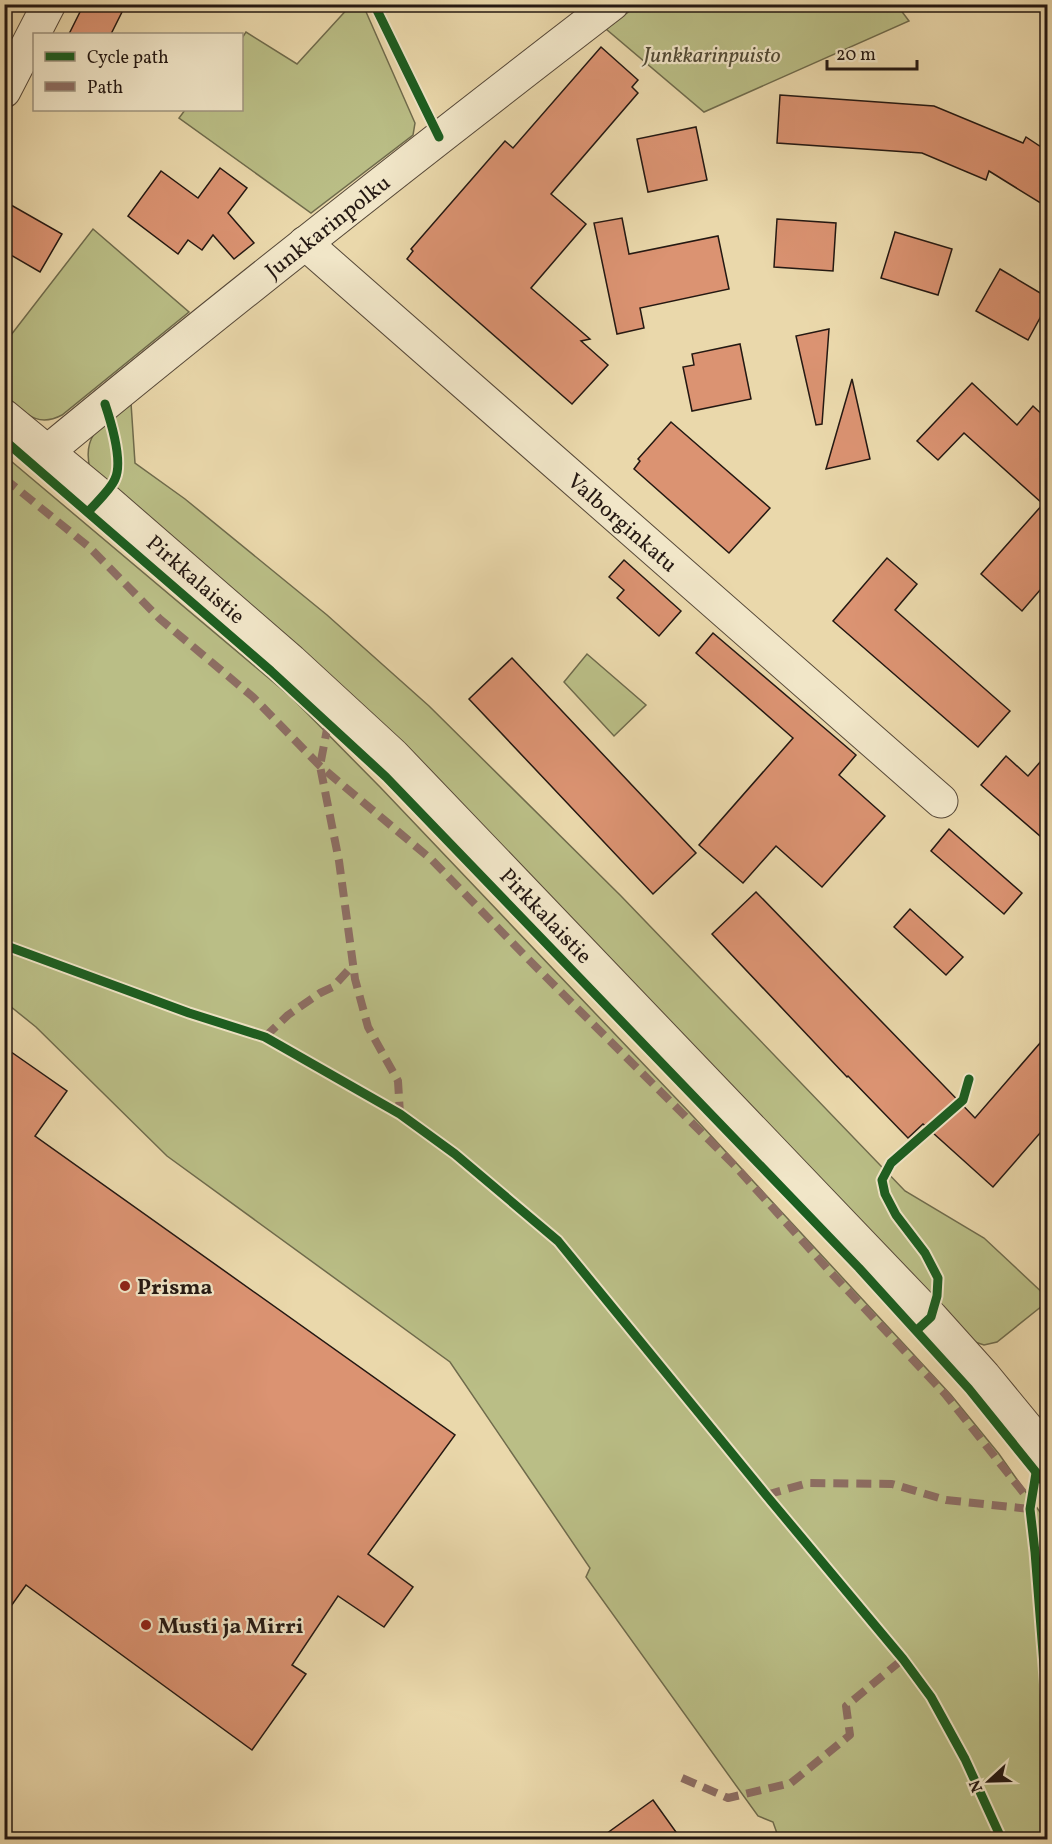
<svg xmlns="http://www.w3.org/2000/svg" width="1052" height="1844" font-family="Vollkorn,serif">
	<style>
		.green { fill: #babe86; stroke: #6f6b4c; stroke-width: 1.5 }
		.building { fill: #db9372; stroke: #241812; stroke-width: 1.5 }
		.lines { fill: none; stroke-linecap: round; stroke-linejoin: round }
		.minor-casing { stroke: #564838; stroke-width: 35 }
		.minor { stroke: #f1e6c8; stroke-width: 33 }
		.quiet { stroke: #8d6e63; stroke-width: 8; stroke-dasharray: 15 8; stroke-linecap: butt }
		.cycleway-casing { stroke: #f1e6c8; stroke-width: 13 }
		.cycleway { stroke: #1b5e20; stroke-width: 9 }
		.poi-dot { fill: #8f2418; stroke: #f1e6c8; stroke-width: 2 }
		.labels { text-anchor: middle; stroke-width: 4.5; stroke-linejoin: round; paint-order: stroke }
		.park-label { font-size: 22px; font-style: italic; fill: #514a35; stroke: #f1e6c8 }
		.street-label { font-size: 22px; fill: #241812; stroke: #f1e6c8 }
		.poi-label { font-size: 22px; font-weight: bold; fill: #241812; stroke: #f1e6c8; text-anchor: start }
	</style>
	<rect width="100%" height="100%" fill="#ead8ab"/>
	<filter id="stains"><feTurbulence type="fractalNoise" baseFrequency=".00333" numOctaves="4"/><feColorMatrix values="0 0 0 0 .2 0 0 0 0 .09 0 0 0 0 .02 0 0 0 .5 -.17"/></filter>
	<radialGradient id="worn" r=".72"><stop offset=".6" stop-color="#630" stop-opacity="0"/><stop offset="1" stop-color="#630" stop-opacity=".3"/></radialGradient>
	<g class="green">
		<path d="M 639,4 L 897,5 L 909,21 L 704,112 L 606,29 Z"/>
		<path d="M 363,5 L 415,123 L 413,135 L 311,213 L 179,118 L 185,110 L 242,110 L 242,38 L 246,32 L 297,64 L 351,5 Z"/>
		<path d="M 93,229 L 189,312 L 62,415 C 36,429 24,411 5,396 L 4,344 Z"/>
		<path d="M 131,403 L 135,463 L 185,499 L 327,615 L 429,706 L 621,896 L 905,1191 L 984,1238 L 1047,1297 L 1047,1302 L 997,1342 L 984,1345 L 975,1342 L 90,469 C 81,432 105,423 131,403 Z"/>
		<path d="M 5,456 L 291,697 L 380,787 L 690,1113 L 951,1395 L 999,1454 L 1047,1522 L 1047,1839 L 779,1839 L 773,1822 L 758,1816 L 586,1577 L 590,1568 L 450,1362 L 167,1156 L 36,1027 L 5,1002 Z"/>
		<path d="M 587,654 L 646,705 L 614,736 L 564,682 Z"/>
	</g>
	<g class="building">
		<path d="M 84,4 L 126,4 L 111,34 L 69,34 Z"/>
		<path d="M 601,47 L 638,80 L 632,87 L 638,93 L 551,194 L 586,224 L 531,288 L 590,339 L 581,341 L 608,365 L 572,404 L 407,259 L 413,251 L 411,249 L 505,141 L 513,148 Z"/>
		<path d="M 780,95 L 934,106 L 1023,143 L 1026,137 L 1047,151 L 1047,207 L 989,171 L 986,180 L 922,153 L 777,143 Z"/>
		<path d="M 696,127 L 707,180 L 648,192 L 637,139 Z"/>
		<path d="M 220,168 L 247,188 L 228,213 L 254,243 L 234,259 L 213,235 L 202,250 L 188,240 L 178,254 L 128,216 L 161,171 L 198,198 Z"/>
		<path d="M 4,201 L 62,234 L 40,272 L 4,251 Z"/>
		<path d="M 622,218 L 629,254 L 718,236 L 729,289 L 640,308 L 644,328 L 617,334 L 594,223 Z"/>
		<path d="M 777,219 L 836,223 L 833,271 L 774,267 Z"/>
		<path d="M 895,232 L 952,249 L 938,295 L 881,278 Z"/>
		<path d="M 1000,269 L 1047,297 L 1047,305 L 1028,340 L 976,311 Z"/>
		<path d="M 829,329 L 822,424 L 816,425 L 796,336 Z"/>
		<path d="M 740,344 L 751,399 L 692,411 L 683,367 L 694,365 L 692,354 Z"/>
		<path d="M 852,379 L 870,459 L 826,469 Z"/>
		<path d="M 972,383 L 1017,425 L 1033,406 L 1047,419 L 1047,582 L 1022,611 L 981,574 L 1043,504 L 964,433 L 938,460 L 917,441 Z"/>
		<path d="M 671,422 L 770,508 L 729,553 L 634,469 L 640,461 L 638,459 Z"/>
		<path d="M 887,558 L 917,584 L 895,610 L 1010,711 L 978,747 L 833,621 Z"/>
		<path d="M 624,560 L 681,611 L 659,636 L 617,598 L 624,590 L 609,577 Z"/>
		<path d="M 713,633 L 856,755 L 839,775 L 885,816 L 822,887 L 776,846 L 743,883 L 699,845 L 793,738 L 696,653 Z"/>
		<path d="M 512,658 L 696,853 L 653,894 L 469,699 Z"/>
		<path d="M 1047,754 L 1047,842 L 981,785 L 1006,756 L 1028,776 Z"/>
		<path d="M 949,829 L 1022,893 L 1004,914 L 931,851 Z"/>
		<path d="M 756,892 L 975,1118 L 1047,1035 L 1047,1125 L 993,1187 L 923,1124 L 908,1138 L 848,1076 L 847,1077 L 712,934 Z"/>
		<path d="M 910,909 L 963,957 L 946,975 L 894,927 Z"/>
		<path d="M 4,1047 L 67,1091 L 35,1136 L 455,1435 L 368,1554 L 413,1587 L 384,1627 L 338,1596 L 292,1665 L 306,1674 L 252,1750 L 26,1585 L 4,1616 Z"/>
		<path d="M 653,1800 L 681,1839 L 599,1839 Z"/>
	</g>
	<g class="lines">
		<defs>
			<g id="minor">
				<path d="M 4,91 L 49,4"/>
				<path id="s1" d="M 305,243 L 941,801"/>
				<path id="s2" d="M 4,416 L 101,496 L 291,661 L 393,755 L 931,1317 L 984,1376 L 1048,1454"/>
				<path id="s3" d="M 47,452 C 232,299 421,151 612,4"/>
			</g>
		</defs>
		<use href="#minor" class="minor-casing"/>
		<use href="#minor" class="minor"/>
		<g class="quiet">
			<path d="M 4,478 L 89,547 L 160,619 L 253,697 L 320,766 L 432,860 L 535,966 L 735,1166 L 834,1276 L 945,1394 L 1030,1501"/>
			<path d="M 328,724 L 320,766 L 339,861 L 355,979 L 368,1027 L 398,1081 L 400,1114"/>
			<path d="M 265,1037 L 288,1015 L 320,993 L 333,987 L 353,965"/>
			<path d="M 766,1495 L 808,1483 L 892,1484 L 946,1500 L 1030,1509"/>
			<path d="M 682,1778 L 728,1798 L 791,1783 L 850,1735 L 846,1706 L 903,1659"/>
		</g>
		<defs>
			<g id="cycleway">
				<path d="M 374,4 L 439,137"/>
				<path d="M 4,440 L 271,671 L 386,777 L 859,1268 L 969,1389 L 1048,1487"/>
				<path d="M 88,512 C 96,503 111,489 115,479 C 123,462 111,422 105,404"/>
				<path d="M 4,945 L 189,1013 L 265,1037 L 400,1114 L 455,1154 L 558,1241 L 766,1495 L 903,1659 L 931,1697 L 965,1759 L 1002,1840"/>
				<path d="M 917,1330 L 931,1317 L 937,1296 L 938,1278 L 925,1253 L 896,1215 L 885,1194 L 882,1180 L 891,1163 L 963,1100 L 969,1079"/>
				<path d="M 1036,1473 L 1030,1509 L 1035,1552 L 1048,1716"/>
			</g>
		</defs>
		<use href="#cycleway" class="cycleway-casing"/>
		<use href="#cycleway" class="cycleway"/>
	</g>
	<g class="poi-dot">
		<circle cx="125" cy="1286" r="6"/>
		<circle cx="146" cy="1625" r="6"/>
	</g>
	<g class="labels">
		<g class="park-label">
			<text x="712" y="62">Junkkarinpuisto</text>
		</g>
		<g class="street-label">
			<text dy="8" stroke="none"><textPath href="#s3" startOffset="360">Junkkarinpolku</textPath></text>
			<text dy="8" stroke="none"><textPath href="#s1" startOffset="423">Valborginkatu</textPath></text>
			<text dy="8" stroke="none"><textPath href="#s2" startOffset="252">Pirkkalaistie</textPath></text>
			<text dy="8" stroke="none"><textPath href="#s2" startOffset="738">Pirkkalaistie</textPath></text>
		</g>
		<g class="poi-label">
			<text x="137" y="1294">Prisma</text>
			<text x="158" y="1633">Musti ja Mirri</text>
		</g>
	</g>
	<rect width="1052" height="1844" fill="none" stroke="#ead8ab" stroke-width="24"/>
	<rect x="6" y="6" width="1040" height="1832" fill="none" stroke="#241812" stroke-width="3"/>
	<rect x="12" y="12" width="1028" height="1820" fill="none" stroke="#241812" stroke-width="1.5"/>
	<rect x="33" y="33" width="210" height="78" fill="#f1e6c8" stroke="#9f947f" stroke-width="1.5"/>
	<rect x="45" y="52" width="30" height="9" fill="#1b5e20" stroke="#9f947f" stroke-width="1.5"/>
	<text x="87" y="63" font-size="18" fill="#241812">Cycle path</text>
	<rect x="45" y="82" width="30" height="9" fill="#8d6e63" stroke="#9f947f" stroke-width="1.5"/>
	<text x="87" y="93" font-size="18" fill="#241812">Path</text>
	<g transform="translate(989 1781) rotate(248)" stroke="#f1e6c8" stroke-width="4.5" paint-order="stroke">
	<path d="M0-4.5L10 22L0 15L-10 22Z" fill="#241812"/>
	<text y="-9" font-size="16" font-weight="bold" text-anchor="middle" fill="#241812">N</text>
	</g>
	<path d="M827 60v9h90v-9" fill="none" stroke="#241812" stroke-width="3"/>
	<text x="836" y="60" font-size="18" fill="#241812" stroke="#f1e6c8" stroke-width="4.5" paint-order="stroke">20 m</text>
	<rect width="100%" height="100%" filter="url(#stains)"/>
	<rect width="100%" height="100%" fill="url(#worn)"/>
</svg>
